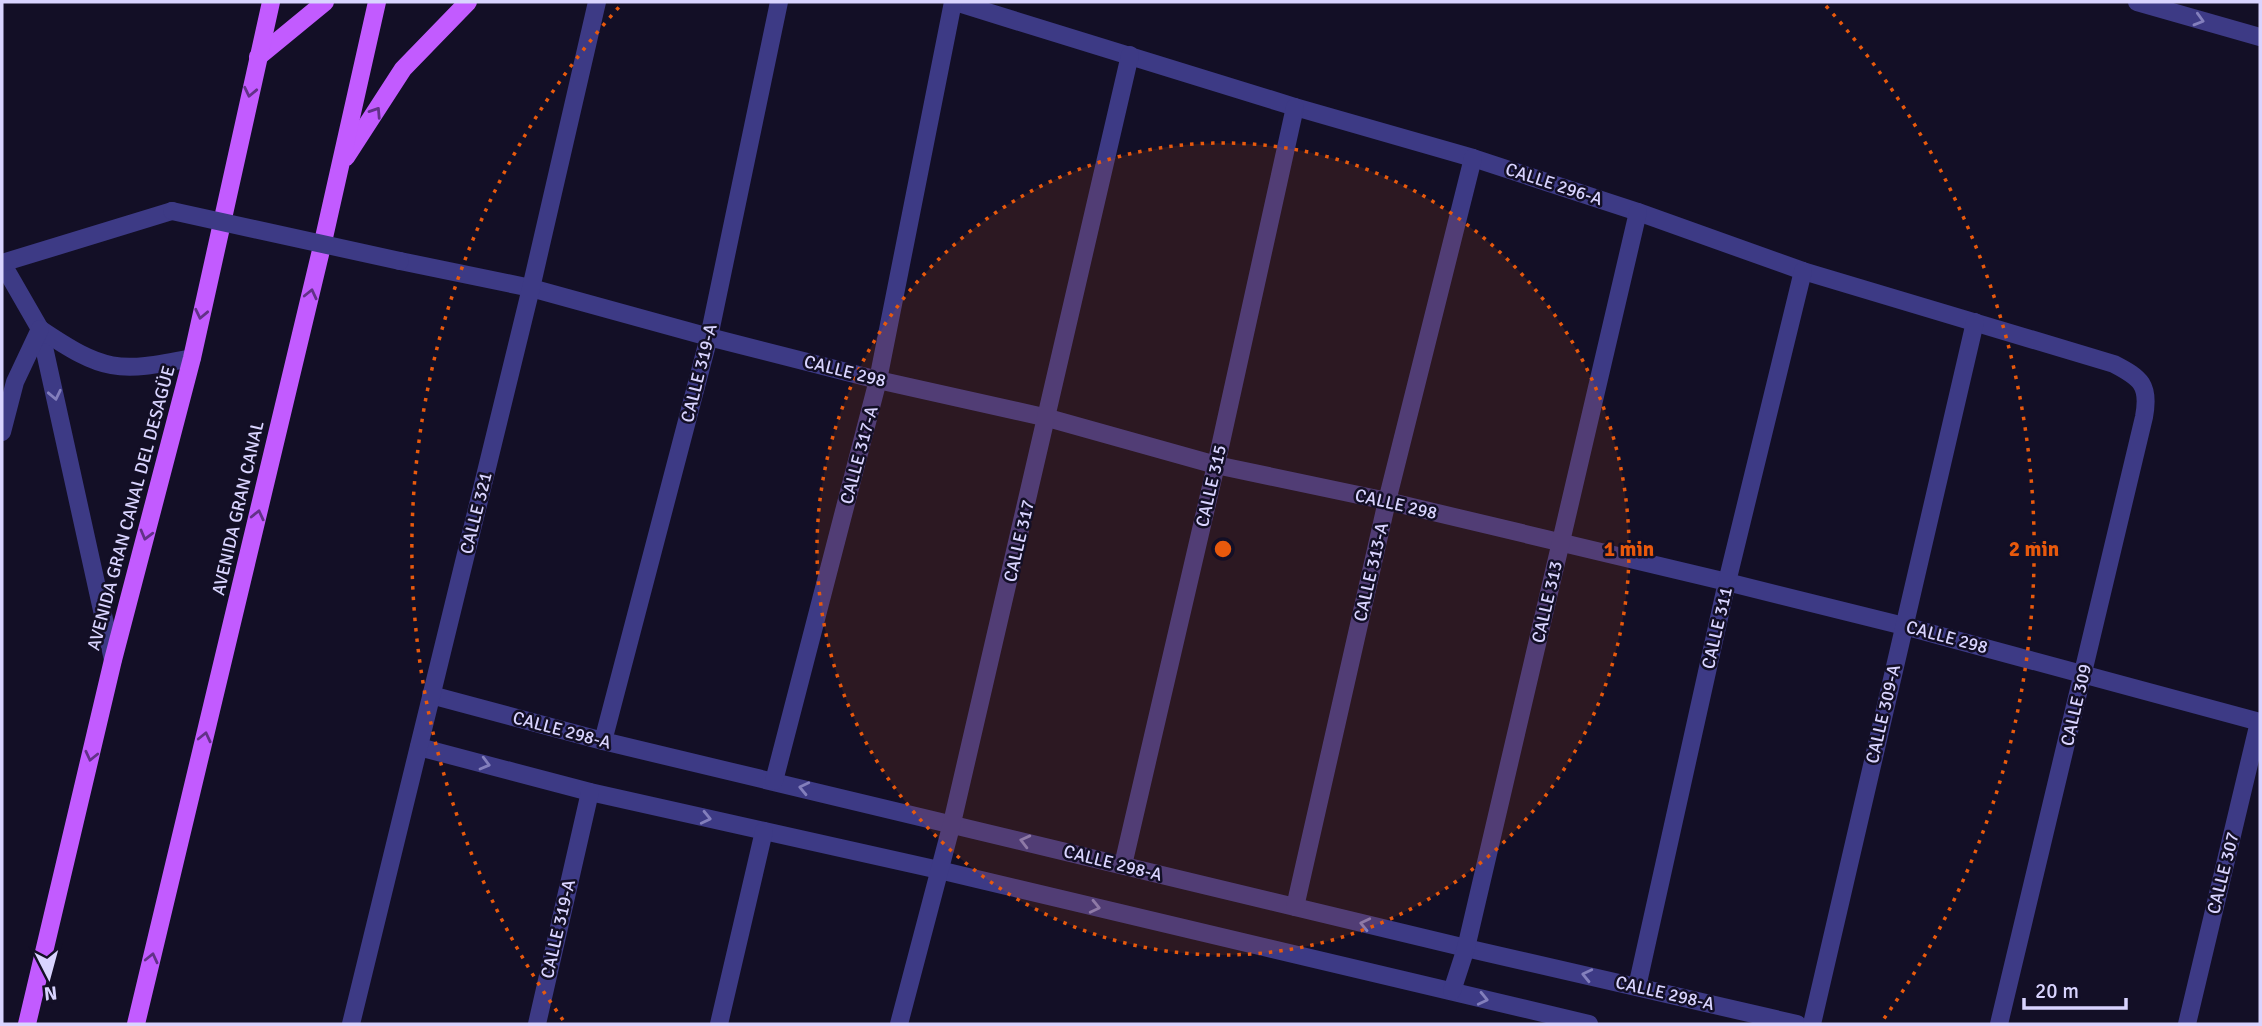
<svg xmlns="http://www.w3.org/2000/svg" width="2262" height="1026" font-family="Signika,sans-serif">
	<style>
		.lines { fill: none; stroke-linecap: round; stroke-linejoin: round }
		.minor { stroke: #3d3a85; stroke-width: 18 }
		.major { stroke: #c25bff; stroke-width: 18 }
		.minor-bridge { stroke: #3d3a85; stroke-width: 18 }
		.oneway { stroke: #837fbc }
		.oneway2 { stroke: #623188 }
		.ring { fill: none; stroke: #e8590c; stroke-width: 3.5; stroke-dasharray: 3.5 7 }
		.labels { text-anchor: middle; stroke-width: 5; stroke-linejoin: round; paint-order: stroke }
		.street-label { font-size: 18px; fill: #d9d4ff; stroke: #130f26 }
		.centre { fill: #e8590c; stroke: #130f26; stroke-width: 3.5 }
		.ring-label { font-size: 21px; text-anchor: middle; font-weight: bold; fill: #e8590c; stroke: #130f26; stroke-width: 5; stroke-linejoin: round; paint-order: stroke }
	</style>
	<rect width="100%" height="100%" fill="#130f26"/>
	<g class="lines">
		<g class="minor">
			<path d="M 955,2 L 1295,107 L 1473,158 L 1638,212 L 1803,271 L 2114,364 C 2141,378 2150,385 2144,417 L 1999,1024"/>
			<path d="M 2137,2 L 2260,37"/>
			<path d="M 400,261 L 531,288 L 709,337 L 878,380 L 1048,418 L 1216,465 L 1387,501 L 1727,582 L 1904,626 L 2260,722"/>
			<path d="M 2,263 L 40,329 L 113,660"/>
			<path d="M 2,263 L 172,211"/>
			<path d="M 40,329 C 104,372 117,373 192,358"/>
			<path d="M 2,432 L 15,382 L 40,329"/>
			<path d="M 431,695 L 603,741 L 1466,948 L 1797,1024"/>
			<path d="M 603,741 L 709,337 L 779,2"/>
			<path d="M 419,747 L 590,792 L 939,870 L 1589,1024"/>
			<path d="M 774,781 L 878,380 L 953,2"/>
			<path d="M 1123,865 L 1216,465 L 1295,107"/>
			<path d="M 1295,907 L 1387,501 L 1473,158"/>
			<path d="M 1637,987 L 1727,582 L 1803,271"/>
			<path d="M 1452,991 L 1466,948 L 1638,212"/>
			<path d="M 351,1024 L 531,288 L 597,2"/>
			<path d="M 537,1024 L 590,792"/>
			<path d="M 719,1024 L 764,831"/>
			<path d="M 899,1024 L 952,823 L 1130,55"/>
			<path d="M 1812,1024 L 1975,322"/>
			<path d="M 2187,1024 L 2259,722"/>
		</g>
		<g class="major">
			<path d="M 258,57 L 325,2"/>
			<path d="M 346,157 L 403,69 L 468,2"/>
			<path d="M 27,1024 L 113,660 L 192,358 L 271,2"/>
			<path d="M 136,1024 L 323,242 L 377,2"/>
		</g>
		<path class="minor-bridge" d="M 172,211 L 400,261"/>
	</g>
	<defs><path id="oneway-chevron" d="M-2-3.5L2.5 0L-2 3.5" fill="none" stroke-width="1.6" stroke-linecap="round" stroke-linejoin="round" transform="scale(1.75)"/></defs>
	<g class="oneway">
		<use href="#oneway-chevron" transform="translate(2199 20) rotate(16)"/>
		<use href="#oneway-chevron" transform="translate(55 395) rotate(78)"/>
		<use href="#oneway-chevron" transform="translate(485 764) rotate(15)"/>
		<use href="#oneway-chevron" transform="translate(804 788) rotate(-167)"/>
		<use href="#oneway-chevron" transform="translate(706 818) rotate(13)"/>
		<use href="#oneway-chevron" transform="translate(1025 841) rotate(-166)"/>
		<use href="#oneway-chevron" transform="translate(1095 907) rotate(13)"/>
		<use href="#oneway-chevron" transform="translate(1365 924) rotate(-167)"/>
		<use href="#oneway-chevron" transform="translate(1587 975) rotate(-167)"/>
		<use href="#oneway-chevron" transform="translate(1483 999) rotate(13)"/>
	</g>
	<g class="oneway2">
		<use href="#oneway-chevron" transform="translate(250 92) rotate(102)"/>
		<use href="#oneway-chevron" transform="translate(376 112) rotate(-57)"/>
		<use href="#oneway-chevron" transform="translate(311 294) rotate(-77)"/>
		<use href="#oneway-chevron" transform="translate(201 314) rotate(102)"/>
		<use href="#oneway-chevron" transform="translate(258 515) rotate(-77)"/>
		<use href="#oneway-chevron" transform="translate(146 535) rotate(105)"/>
		<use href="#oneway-chevron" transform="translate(205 737) rotate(-77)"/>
		<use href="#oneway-chevron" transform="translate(91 756) rotate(103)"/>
		<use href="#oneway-chevron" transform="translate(152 958) rotate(-77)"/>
	</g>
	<circle cx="1223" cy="549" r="406" fill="#e8590c" fill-opacity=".12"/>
	<g class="ring">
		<circle cx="1223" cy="549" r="406"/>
		<path d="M563 1020A811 811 0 0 1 620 6M1826 6A811 811 0 0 1 1883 1020"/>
	</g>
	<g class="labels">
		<g class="street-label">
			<text transform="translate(1554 184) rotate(18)" y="6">CALLE 296-A</text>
			<text transform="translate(845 371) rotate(14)" y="6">CALLE 298</text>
			<text transform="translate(699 373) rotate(-76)" y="6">CALLE 319-A</text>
			<text transform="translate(859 455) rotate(-75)" y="6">CALLE 317-A</text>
			<text transform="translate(1211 486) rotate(-77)" y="6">CALLE 315</text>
			<text transform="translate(1396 504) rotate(13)" y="6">CALLE 298</text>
			<text transform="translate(131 508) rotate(-75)" y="6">AVENIDA GRAN CANAL DEL DESAGÜE</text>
			<text transform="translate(238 508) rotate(-77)" y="6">AVENIDA GRAN CANAL</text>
			<text transform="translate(476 513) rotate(-76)" y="6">CALLE 321</text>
			<text transform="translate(1019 541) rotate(-77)" y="6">CALLE 317</text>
			<text transform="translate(1371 572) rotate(-77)" y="6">CALLE 313-A</text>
			<text transform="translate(1547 602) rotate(-77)" y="6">CALLE 313</text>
			<text transform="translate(1717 628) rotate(-77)" y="6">CALLE 311</text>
			<text transform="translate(1947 637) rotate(15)" y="6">CALLE 298</text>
			<text transform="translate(2076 705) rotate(-77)" y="6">CALLE 309</text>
			<text transform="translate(1883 714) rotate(-77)" y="6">CALLE 309-A</text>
			<text transform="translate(562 730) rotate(15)" y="6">CALLE 298-A</text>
			<text transform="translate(1113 863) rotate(14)" y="6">CALLE 298-A</text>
			<text transform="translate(2223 873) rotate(-76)" y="6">CALLE 307</text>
			<text transform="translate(558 929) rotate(-77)" y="6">CALLE 319-A</text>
			<text transform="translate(1665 993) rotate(13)" y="6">CALLE 298-A</text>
		</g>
	</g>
	<circle cx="1223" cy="549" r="10" class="centre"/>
	<g class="ring-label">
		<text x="1629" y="556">1 min</text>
		<text x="2034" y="556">2 min</text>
	</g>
	<rect width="2262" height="1026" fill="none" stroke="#d9d4ff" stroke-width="7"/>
	<g transform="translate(49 977) rotate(174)" stroke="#130f26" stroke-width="5" paint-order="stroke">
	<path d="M0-5L12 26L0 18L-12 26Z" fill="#d9d4ff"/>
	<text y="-10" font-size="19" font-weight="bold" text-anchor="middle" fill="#d9d4ff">N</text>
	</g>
	<path d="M2024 998v10h102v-10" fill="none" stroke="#d9d4ff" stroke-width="3.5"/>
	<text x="2035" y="998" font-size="21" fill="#d9d4ff" stroke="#130f26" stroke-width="5" paint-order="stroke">20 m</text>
</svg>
